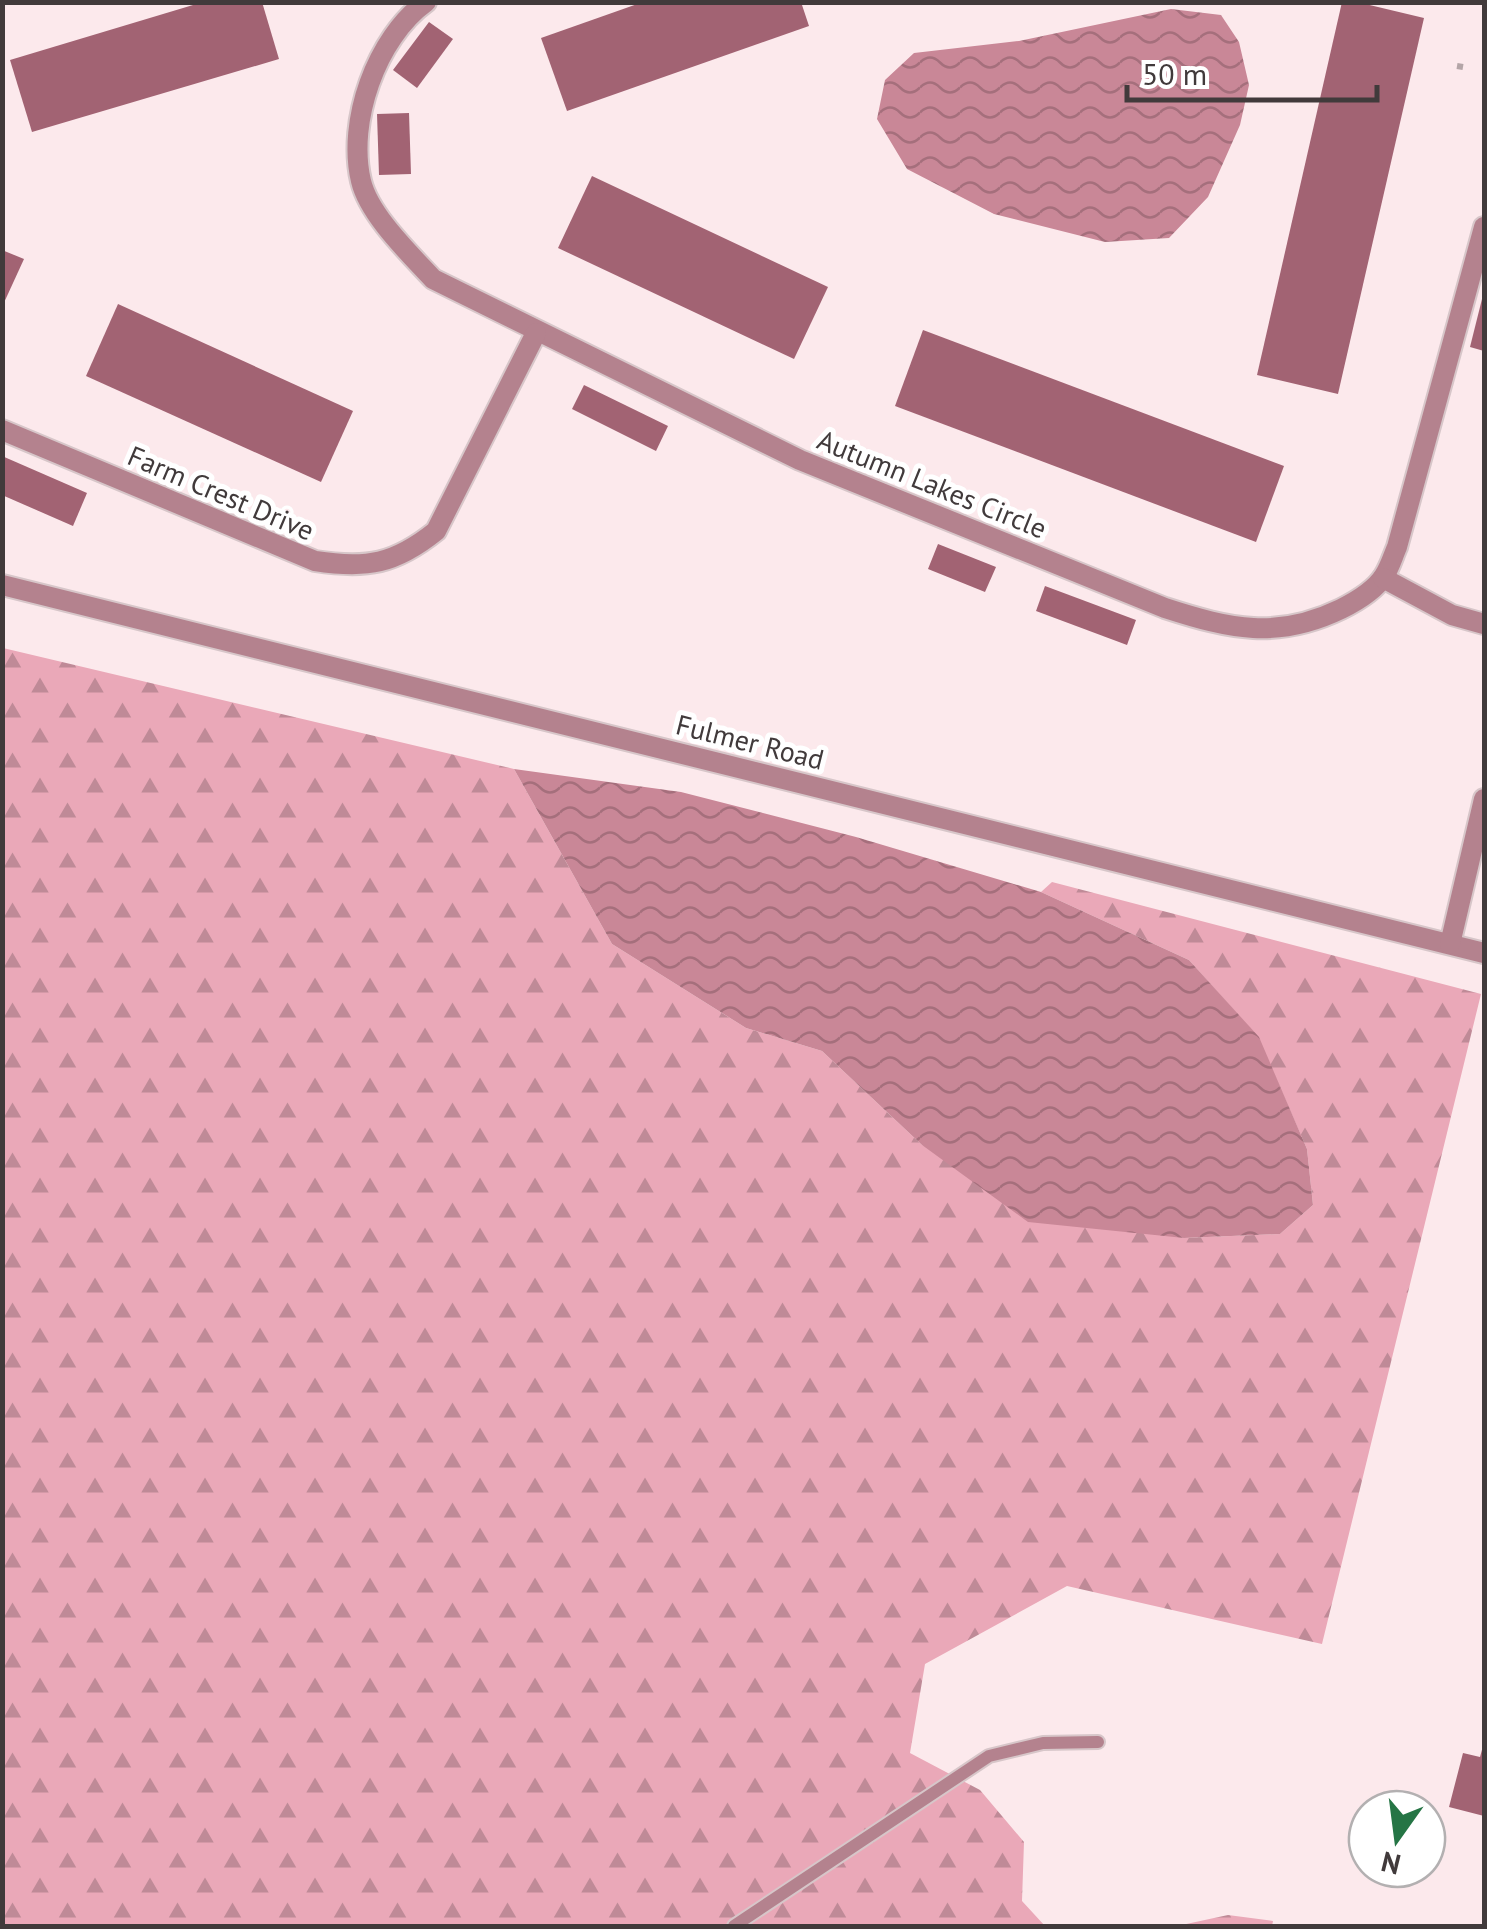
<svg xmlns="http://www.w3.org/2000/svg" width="1487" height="1929" font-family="'PT Sans',sans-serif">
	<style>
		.forest { fill: url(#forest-firs) }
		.water { fill: url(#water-waves) }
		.building { fill: #a26373 }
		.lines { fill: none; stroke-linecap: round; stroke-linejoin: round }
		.service-casing { stroke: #d7c6c9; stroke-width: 16 }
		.minor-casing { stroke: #d7c6c9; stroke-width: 24 }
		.path { stroke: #b4a5a7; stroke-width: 6; stroke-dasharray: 8 8; stroke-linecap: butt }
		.service { stroke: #b4828e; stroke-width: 12 }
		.minor { stroke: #b4828e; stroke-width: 20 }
		.labels { text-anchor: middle; stroke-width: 10; stroke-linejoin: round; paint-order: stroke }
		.street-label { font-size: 28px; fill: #413a3b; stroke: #fff }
	</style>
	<defs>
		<pattern id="forest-firs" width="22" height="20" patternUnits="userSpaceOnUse" patternTransform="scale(2.5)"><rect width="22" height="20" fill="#eaa8b8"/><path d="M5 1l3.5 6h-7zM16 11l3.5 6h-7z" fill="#bf8a97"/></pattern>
		<pattern id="water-waves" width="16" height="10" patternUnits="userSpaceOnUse" patternTransform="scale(2.5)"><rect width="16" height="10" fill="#c98797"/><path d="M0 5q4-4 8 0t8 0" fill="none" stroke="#a56f7c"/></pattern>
	</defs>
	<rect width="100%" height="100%" fill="#fce9ec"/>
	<g class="forest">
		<path d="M 3,648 L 514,769 L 612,944 L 746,1028 L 822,1051 L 922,1145 L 1184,1238 L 1280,1234 L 1313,1205 L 1307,1149 L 1258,1037 L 1189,960 L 1041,892 L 1052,882 L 1481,994 L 1322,1644 L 1067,1586 L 925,1664 L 910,1753 L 980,1790 L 1024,1842 L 1022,1901 L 1045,1926 L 3,1926 Z"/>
		<path d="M 1228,1915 L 1273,1921 L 1272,1926 L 1177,1926 Z"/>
	</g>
	<g class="water">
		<path d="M 1171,9 L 1221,15 L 1239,42 L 1249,85 L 1240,125 L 1208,197 L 1169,238 L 1105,242 L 994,214 L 907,169 L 877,119 L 885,80 L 914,53 L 1019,41 Z"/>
		<path d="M 514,769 L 681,792 L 856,837 L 1041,892 L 1189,960 L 1259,1037 L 1307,1149 L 1313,1205 L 1280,1234 L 1184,1238 L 1028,1222 L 922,1145 L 822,1051 L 746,1028 L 612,944 Z"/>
	</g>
	<g class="building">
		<path d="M 203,2 L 262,2 L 279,59 L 32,132 L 10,60 Z"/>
		<path d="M 643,2 L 801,2 L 809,26 L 567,111 L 541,38 Z"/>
		<path d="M 1342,2 L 1357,2 L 1424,18 L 1338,394 L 1257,375 Z"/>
		<path d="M 429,22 L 453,39 L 417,88 L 393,70 Z"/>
		<path d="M 409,113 L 411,174 L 379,175 L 377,114 Z"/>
		<path d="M 592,176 L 828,287 L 794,359 L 558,248 Z"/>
		<path d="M 2,250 L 24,259 L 2,307 Z"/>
		<path d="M 1483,295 L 1484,296 L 1484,351 L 1470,347 Z"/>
		<path d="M 118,304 L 353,411 L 321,482 L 86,376 Z"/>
		<path d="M 923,330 L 1284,466 L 1256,542 L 895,406 Z"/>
		<path d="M 584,385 L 668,426 L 656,451 L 572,409 Z"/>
		<path d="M 2,456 L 87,493 L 73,526 L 2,495 Z"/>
		<path d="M 938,544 L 996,567 L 985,592 L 928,569 Z"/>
		<path d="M 1045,586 L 1136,620 L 1127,645 L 1036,611 Z"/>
		<path d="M 1483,1746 L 1484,1747 L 1484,1816 L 1449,1807 L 1463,1753 L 1480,1757 Z"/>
	</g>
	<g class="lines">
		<defs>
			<path id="service" d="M 734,1926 L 989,1756 L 1043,1743 L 1098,1742"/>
			<g id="minor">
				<path d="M 426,2 C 376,38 347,122 361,181 C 369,215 410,254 433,279 L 800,460 L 1165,608 C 1230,629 1277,640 1341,609 C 1355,602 1375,590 1384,576 C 1390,567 1393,556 1397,547 L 1484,227"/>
				<path d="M 2,430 L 315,561 C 367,569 395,564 436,531 L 536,333"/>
				<path d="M 1383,578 L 1452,615 L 1484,624"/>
				<path d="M 2,585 L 1484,953"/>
				<path d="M 1450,944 L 1484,799"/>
			</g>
		</defs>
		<use href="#service" class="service-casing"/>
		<use href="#minor" class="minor-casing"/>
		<path class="path" d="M 1457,66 L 1463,67"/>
		<use href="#service" class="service"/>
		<use href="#minor" class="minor"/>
	</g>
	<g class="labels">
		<g class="street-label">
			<text transform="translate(932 484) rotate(22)" y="10">Autumn Lakes Circle</text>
			<text transform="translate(221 493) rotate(23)" y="10">Farm Crest Drive</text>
			<text transform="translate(750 742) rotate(14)" y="10">Fulmer Road</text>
		</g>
	</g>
	<rect width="1487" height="1929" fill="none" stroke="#413a3b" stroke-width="10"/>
	<g transform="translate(1397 1839) rotate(194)"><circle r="48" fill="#ffffff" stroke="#b3b0b1" stroke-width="2.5"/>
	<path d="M0-8L18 38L0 25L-18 38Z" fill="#257545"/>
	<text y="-15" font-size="28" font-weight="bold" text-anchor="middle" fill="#413a3b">N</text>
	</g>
	<path d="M1127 85v15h250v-15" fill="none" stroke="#413a3b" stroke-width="5"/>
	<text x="1142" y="85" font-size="30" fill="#413a3b" stroke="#ffffff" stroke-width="8" paint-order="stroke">50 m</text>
</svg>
